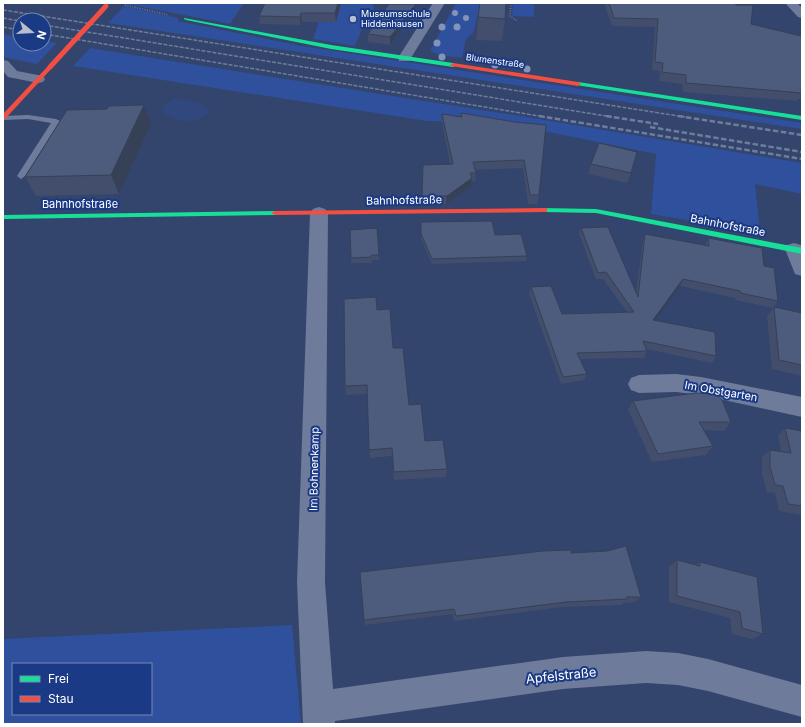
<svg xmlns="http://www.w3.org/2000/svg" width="805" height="727" font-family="Inter,sans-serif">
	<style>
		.green { fill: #2f509c; fill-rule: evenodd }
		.water { fill: #31487e }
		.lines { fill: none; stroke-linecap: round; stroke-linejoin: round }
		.path { stroke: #6f7b9b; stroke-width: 1.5; stroke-dasharray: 1 1.5; stroke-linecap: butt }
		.lane { fill: #6f7b9b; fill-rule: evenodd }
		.street { fill: #6f7b9b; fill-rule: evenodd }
		.fast { fill: #16e098; fill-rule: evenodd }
		.jam { fill: #f24e42; fill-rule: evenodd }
		.rail-far1 { stroke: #6f7d9b; stroke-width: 1.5; stroke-dasharray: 4 1.5; stroke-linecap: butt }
		.rail { stroke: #6f7d9b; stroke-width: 2.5; stroke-dasharray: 5.5 2.5; stroke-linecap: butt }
		.jam-bridge { stroke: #f24e42; stroke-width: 5 }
		.tree { fill: #8494b9 }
		.wall { fill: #424e6b }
		.shaded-wall { fill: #364057 }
		.building { fill: #4d5b7c; stroke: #364057 }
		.poi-dot { fill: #b8becc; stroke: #1b3a85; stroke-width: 1.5 }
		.labels { text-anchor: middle; stroke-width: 4; stroke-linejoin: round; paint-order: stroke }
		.far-poi-label { font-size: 9px; fill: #fff; stroke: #1b3a85; text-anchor: start }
		.far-street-label { font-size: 9px; fill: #fff; stroke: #1b3a85 }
		.street-label { font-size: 11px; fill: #fff; stroke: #1b3a85 }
		.near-street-label { font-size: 13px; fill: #fff; stroke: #1b3a85 }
	</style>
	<rect width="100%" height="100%" fill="#33446d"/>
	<g class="green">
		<path d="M 127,3 L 244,3 L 230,24 L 126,4 Z"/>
		<path d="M 325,3 L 374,3 L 372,22 L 365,22 L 355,46 L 313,39 Z"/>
		<path d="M 456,3 L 483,3 L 481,11 L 478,13 L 474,32 L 466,39 L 462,58 L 439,55 L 430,51 Z"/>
		<path d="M 513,3 L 534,3 L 534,17 L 512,16 Z"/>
		<path d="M 124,6 L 178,18 L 178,21 L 302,46 L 802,123 L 802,129 L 108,23 Z"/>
		<path d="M 3,34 L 20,37 L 20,44 L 44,44 L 44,41 L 57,43 L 37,64 L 3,57 Z"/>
		<path d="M 90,48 L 539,119 L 802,163 L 802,194 L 755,184 L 760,233 L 651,214 L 656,154 L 504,123 L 427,121 L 73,66 Z"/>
		<path d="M 292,625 L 301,724 L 3,724 L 3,639 ZM 13,664 L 151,664 L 151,714 L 13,714 Z"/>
	</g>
	<path class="water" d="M 176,98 L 204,104 L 210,112 C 194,126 179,122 162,112 L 165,104 Z"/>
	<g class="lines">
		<g class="path">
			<path d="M 511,3 L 510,16 L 517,21"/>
			<path d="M 125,5 L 169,15"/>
		</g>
		<path class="lane" d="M 28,115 L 56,119 L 60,121 L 25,176 L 21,179 L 17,176 L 51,123 L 28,119 L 4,120 L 3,116 Z"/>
		<g class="street">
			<path d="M 433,3 L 445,3 L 409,61 L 399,61 L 398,58 Z"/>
			<path d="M 785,3 L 797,3 L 802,8 L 802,18 L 798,17 Z"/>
			<path d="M 3,60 L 8,61 L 17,71 L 43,76 L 45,79 L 43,82 L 38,83 L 8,77 L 3,71 Z"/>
			<path d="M 319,207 L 325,209 L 328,213 L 325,582 L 333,689 L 563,657 L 646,651 L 678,653 L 708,659 L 802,685 L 802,717 L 708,691 L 678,685 L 646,683 L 563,689 L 335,721 L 335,724 L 303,724 L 297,582 L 310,213 L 313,209 Z"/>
			<path d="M 794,243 L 801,245 L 802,247 L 802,276 L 795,274 L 785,249 L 787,245 Z"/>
			<path d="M 676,374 L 701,377 L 802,397 L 802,417 L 701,395 L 676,392 L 639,393 L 631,390 L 628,384 L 631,378 L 639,375 Z"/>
		</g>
		<g class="fast">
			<path d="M 184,18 L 331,45 L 453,63 L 456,65 L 453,67 L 331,49 L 186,20 L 184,19 Z"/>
			<path d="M 578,82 L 802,116 L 802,120 L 576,85 L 576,83 Z"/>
			<path d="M 541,208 L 596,209 L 802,248 L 802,254 L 596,213 L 544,212 L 541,212 Z"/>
			<path d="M 275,211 L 278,211 L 278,215 L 3,219 L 3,215 Z"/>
		</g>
		<g class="jam">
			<path d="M 453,63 L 578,82 L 581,84 L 578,86 L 451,66 L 450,65 Z"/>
			<path d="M 48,66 L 53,67 L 5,119 L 3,120 L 3,114 Z"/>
			<path d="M 544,208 L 547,208 L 547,212 L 275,215 L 271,213 L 275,211 Z"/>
		</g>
		<g class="rail-far1">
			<path d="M 3,10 L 685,117"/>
			<path d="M 3,18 L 20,21"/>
			<path d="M 44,25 L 612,117"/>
			<path d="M 3,27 L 20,30"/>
			<path d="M 44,34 L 545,117"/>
		</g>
		<g class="rail">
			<path d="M 539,116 L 802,159"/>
			<path d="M 606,116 L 658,124"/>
			<path d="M 678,116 L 802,135"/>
			<path d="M 650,127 L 802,152"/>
		</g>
		<path class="jam-bridge" d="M 50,67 L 106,6"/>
	</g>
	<g class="tree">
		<circle cx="455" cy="13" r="3"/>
		<circle cx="466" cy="18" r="3"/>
		<circle cx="442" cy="27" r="3.5"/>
		<circle cx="457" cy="27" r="3.5"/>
		<circle cx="437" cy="43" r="3.5"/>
		<circle cx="442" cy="57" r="3.5"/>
		<circle cx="495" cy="65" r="3.5"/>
		<circle cx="527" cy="69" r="3.5"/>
	</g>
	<g class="wall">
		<path d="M 341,3 L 336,22 L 302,22 L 301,25 L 260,24 L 259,16 Z"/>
		<path d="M 606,3 L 735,3 L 751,24 L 802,37 L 802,99 L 798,99 L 797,101 L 683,92 L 682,84 L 659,81 L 660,71 L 652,70 L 655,27 L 612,26 L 605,6 Z"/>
		<path d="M 416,4 L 415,11 L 390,45 L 368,42 L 368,34 Z"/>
		<path d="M 478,17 L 505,19 L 502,41 L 476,40 Z"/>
		<path d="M 461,113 L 515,122 L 539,195 L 537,204 L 528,204 L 523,168 L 475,170 L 476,173 L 475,181 L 471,181 L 471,187 L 446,204 L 422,205 L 423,165 L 450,164 L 442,122 L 442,114 L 461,117 Z"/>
		<path d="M 151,124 L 119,194 L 36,196 L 25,177 Z"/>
		<path d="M 591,164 L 631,173 L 627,183 L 588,174 Z"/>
		<path d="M 421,222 L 495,235 L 527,256 L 526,261 L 432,264 L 421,239 Z"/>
		<path d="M 377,228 L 379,260 L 372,260 L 372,263 L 351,263 L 351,258 Z"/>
		<path d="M 581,228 L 636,293 L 643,240 L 645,234 L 705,245 L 708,238 L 764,266 L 778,301 L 773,308 L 735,300 L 735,298 L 680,286 L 654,320 L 716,356 L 712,363 L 646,349 L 647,351 L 644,358 L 580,359 L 587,374 L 584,380 L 561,384 L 529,294 L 531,287 L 562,314 L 627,312 L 603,279 L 596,279 L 579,234 Z"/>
		<path d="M 774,307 L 802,313 L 802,376 L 772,369 L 767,316 Z"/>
		<path d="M 377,310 L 393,348 L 409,405 L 425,441 L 447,469 L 446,477 L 394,480 L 392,456 L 370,458 L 367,394 L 346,395 L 345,386 Z"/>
		<path d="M 633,401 L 731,422 L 724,431 L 704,430 L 713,446 L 706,455 L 652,462 L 628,410 Z"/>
		<path d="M 785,428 L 802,431 L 802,515 L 779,511 L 775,493 L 767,492 L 762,474 L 762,457 L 770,450 L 781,452 L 778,436 Z"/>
		<path d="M 571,553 L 641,597 L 635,602 L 624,603 L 621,605 L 562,607 L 454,621 L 453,614 L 365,625 L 364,620 Z"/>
		<path d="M 677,560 L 695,565 L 700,562 L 763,634 L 752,639 L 732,634 L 730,618 L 669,602 L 669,567 Z"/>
	</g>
	<g class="shaded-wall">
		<path d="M 338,3 L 341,3 L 336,22 L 335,13 Z"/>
		<path d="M 416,4 L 415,11 L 390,45 L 390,37 Z"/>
		<path d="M 301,13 L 302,22 L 301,25 L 300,17 Z"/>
		<path d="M 144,105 L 151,124 L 119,194 L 111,175 Z"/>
		<path d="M 472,178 L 471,187 L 446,204 L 447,196 Z"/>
		<path d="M 683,279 L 680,286 L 650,327 L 653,320 Z"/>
	</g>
	<g class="building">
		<path d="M 265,3 L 338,3 L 335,13 L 301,13 L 300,17 L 259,16 Z"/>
		<path d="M 480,3 L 506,3 L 505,19 L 478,17 Z"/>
		<path d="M 609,3 L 735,3 L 736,5 L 753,5 L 751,24 L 801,36 L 802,37 L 802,90 L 801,90 L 802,93 L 686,83 L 686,75 L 662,72 L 663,63 L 655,62 L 658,19 L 614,18 Z"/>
		<path d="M 389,4 L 416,4 L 390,37 L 368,34 Z"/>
		<path d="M 144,105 L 111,175 L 25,177 L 67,110 L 107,109 L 109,106 Z"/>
		<path d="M 461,113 L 515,122 L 546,125 L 539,195 L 530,195 L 524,160 L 473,162 L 476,173 L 470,173 L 472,178 L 447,196 L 422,196 L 423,165 L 453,164 L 442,114 L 462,117 Z"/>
		<path d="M 599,143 L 637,152 L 631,173 L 591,164 Z"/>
		<path d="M 492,221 L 495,235 L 521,234 L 527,256 L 432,259 L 421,234 L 421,222 Z"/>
		<path d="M 608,227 L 638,297 L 645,234 L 709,246 L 708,238 L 762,248 L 764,266 L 774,268 L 778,301 L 740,293 L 740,291 L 683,279 L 653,320 L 715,332 L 716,356 L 643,341 L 647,351 L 577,353 L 587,374 L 563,377 L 531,287 L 551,286 L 562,314 L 634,312 L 606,272 L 598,273 L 581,228 Z"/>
		<path d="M 377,228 L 379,255 L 372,255 L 371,257 L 351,258 L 350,230 Z"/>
		<path d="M 376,297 L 377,310 L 390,309 L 393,348 L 403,348 L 409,405 L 421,404 L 425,441 L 443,440 L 447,469 L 394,472 L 392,448 L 369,450 L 367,385 L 345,386 L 344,299 Z"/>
		<path d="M 774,307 L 802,313 L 802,365 L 779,360 Z"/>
		<path d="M 696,393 L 717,394 L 722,400 L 731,422 L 699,422 L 713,446 L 658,454 L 633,401 Z"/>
		<path d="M 785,428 L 802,431 L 802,506 L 788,504 L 783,486 L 775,485 L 770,467 L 770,450 L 791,453 Z"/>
		<path d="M 626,546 L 641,597 L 627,597 L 627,599 L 566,602 L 456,616 L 454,609 L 364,620 L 360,572 L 543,551 L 571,550 L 571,553 L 607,551 Z"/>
		<path d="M 677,560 L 700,566 L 700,562 L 757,577 L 763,634 L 742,628 L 740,612 L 677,596 Z"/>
	</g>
	<circle class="poi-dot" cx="353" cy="19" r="4"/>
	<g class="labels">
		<g class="far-poi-label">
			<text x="361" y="17">Museumsschule<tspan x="361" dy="10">Hiddenhausen</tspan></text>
		</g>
		<g class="far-street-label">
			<text transform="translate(495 61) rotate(8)" y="3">Blumenstraße</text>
		</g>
		<g class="street-label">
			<text transform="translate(404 200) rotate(-1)" y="4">Bahnhofstraße</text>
			<text x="80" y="208">Bahnhofstraße</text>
			<text transform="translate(728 225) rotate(11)" y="4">Bahnhofstraße</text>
			<text transform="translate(721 391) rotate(10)" y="4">Im Obstgarten</text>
			<text transform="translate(314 469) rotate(-89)" y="4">Im Bohnenkamp</text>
		</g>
		<g class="near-street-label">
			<text transform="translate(561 675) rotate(-6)" y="5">Apfelstraße</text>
		</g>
	</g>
	<rect width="805" height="727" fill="none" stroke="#ffffff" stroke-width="8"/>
	<rect x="12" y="663" width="140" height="52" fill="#1b3a85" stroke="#7689b6"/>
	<rect x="20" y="676" width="20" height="6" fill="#16e098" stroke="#7689b6"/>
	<text x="48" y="683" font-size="12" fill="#ffffff">Frei</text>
	<rect x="20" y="696" width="20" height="6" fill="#f24e42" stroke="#7689b6"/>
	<text x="48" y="703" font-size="12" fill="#ffffff">Stau</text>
	<g transform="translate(32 32) rotate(108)"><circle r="19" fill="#1b3a85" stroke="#7689b6"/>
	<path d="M0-3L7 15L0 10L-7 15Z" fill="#b8becc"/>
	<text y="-6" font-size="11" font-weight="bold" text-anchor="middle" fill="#ffffff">N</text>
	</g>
</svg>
